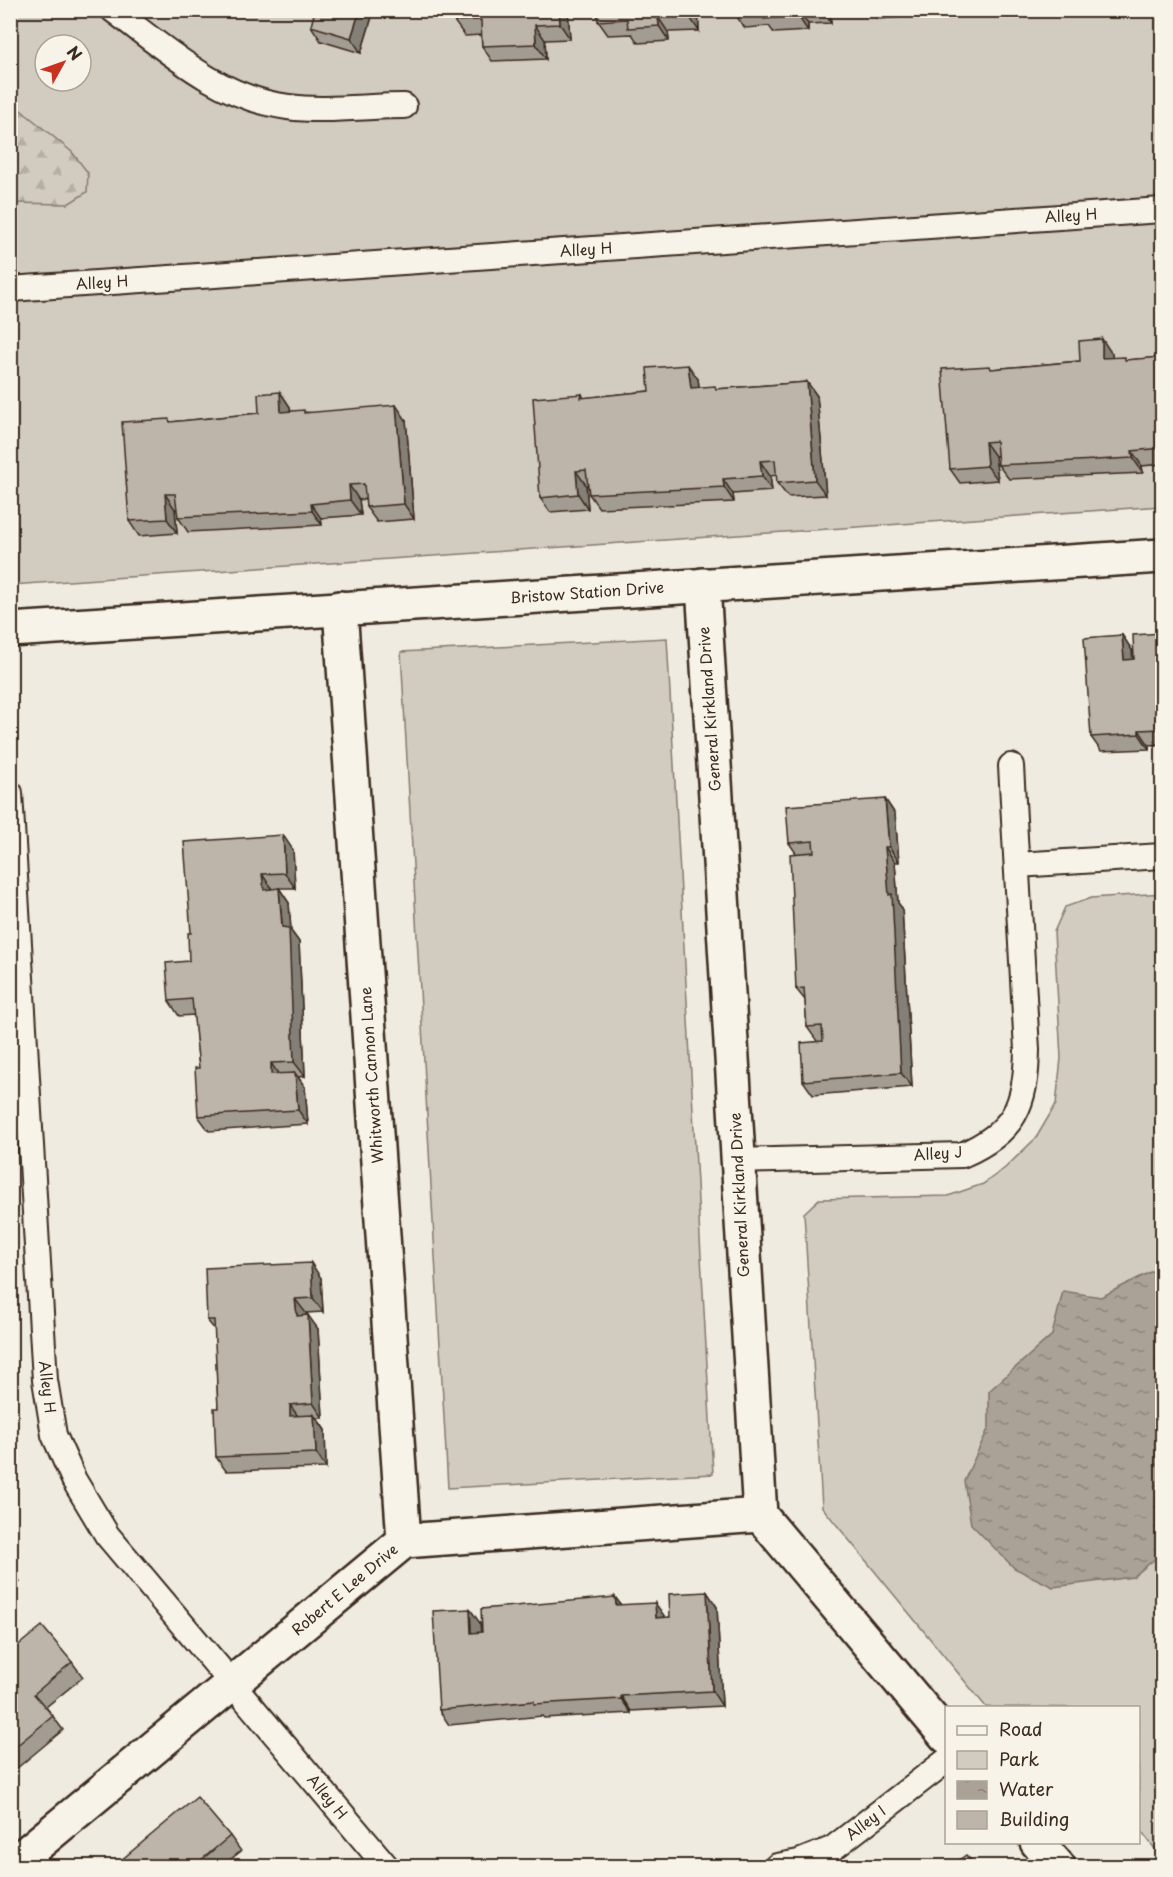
<svg xmlns="http://www.w3.org/2000/svg" width="1173" height="1877" font-family="'Playpen Sans',sans-serif">
	<style>
		.green { fill: #d1cbc0; stroke: #867a6f; stroke-width: 1.5; fill-rule: evenodd }
		.forest { fill: url(#forest-firs); stroke: #867a6f; stroke-width: 1.5 }
		.water { fill: url(#water-ripples); stroke: #7e7266; stroke-width: 1.5 }
		.lines { fill: none; stroke-linecap: round; stroke-linejoin: round }
		.service-casing { stroke: #3b2a1e; stroke-width: 28 }
		.minor-casing { stroke: #3b2a1e; stroke-width: 38 }
		.service { stroke: #f7f3e8; stroke-width: 24 }
		.minor { stroke: #f7f3e8; stroke-width: 33 }
		.wall { fill: #a39c92; stroke: #3b2a1e; stroke-width: 1.5 }
		.shaded-wall { fill: #847f77; stroke: #3b2a1e; stroke-width: 1.5 }
		.building { fill: #bdb5aa; stroke: #3b2a1e; stroke-width: 1.5 }
		.labels { text-anchor: middle; stroke-width: 5; stroke-linejoin: round; paint-order: stroke }
		.street-label { font-size: 15px; fill: #3b2a1e; stroke: #f7f3e8 }
	</style>
	<defs>
		<pattern id="forest-firs" width="22" height="20" patternUnits="userSpaceOnUse" patternTransform="scale(1.5)"><rect width="22" height="20" fill="#d1cbc0"/><path d="M5 1l3.5 6h-7zM16 11l3.5 6h-7z" fill="#b4aea5"/></pattern>
		<pattern id="water-ripples" width="26" height="14" patternUnits="userSpaceOnUse" patternTransform="scale(1.5)"><rect width="26" height="14" fill="#aaa296"/><path d="M2 4q2-2 4 0t4 0M15 11q2-2 4 0t4 0" fill="none" stroke="#8c847a"/></pattern>
	</defs>
	<rect width="100%" height="100%" fill="#efebe0"/>
	<filter id="ink" filterUnits="userSpaceOnUse"><feTurbulence type="fractalNoise" baseFrequency=".0167" numOctaves="2"/><feDisplacementMap in="SourceGraphic" scale="12" xChannelSelector="R" yChannelSelector="G"/><feConvolveMatrix kernelMatrix="1 2 1 2 8 2 1 2 1" color-interpolation-filters="sRGB"/></filter>
	<g filter="url(#ink)">
		<g class="green">
			<path d="M 11,11 L 1162,11 L 1162,506 L 11,585 ZM 45,45 L 81,45 L 81,81 L 45,81 Z"/>
			<path d="M 667,638 L 713,1474 L 448,1488 L 401,652 Z"/>
			<path d="M 1162,893 L 1162,1858 L 1139,1828 L 1138,1708 L 986,1707 L 822,1507 L 804,1213 L 819,1199 L 948,1196 L 983,1184 L 1005,1168 L 1036,1138 L 1056,1104 L 1061,1058 L 1054,932 L 1065,907 L 1091,898 Z"/>
		</g>
		<path class="forest" d="M 11,102 L 72,152 L 88,173 L 87,192 L 68,204 L 11,203 Z"/>
		<path class="water" d="M 1162,1266 L 1162,1553 L 1133,1577 L 1053,1587 L 1014,1568 L 971,1524 L 964,1481 L 989,1427 L 989,1391 L 1052,1335 L 1063,1291 L 1101,1297 Z"/>
		<g class="lines">
			<defs>
				<g id="service">
					<path d="M 113,10 C 168,51 219,98 288,107 C 324,112 367,106 404,106"/>
					<path d="M 10,289 L 1162,210"/>
					<path d="M 10,793 L 45,1380 L 54,1435 L 74,1480 L 107,1535 L 386,1866"/>
					<path d="M 1017,865 L 1162,856"/>
					<path d="M 738,1161 L 962,1155 C 1015,1132 1026,1105 1027,1050 L 1011,766"/>
					<path d="M 777,1866 L 799,1862 L 832,1849 L 946,1761"/>
				</g>
				<g id="minor">
					<path d="M 703,585 L 760,1515 L 946,1736"/>
					<path d="M 340,608 L 404,1541"/>
					<path d="M 10,630 L 1162,556"/>
					<path d="M 1037,1842 L 1058,1866"/>
					<path d="M 11,1866 L 404,1541 L 760,1515"/>
				</g>
			</defs>
			<use href="#service" class="service-casing"/>
			<use href="#minor" class="minor-casing"/>
			<use href="#service" class="service"/>
			<use href="#minor" class="minor"/>
		</g>
		<g class="wall">
			<path d="M 374,10 L 361,53 L 321,41 L 311,26 Z"/>
			<path d="M 454,10 L 568,10 L 570,39 L 545,40 L 546,59 L 492,61 L 482,46 L 481,35 L 465,36 L 454,21 Z"/>
			<path d="M 597,10 L 698,10 L 699,31 L 668,32 L 669,41 L 638,43 L 632,34 L 608,35 L 598,21 Z"/>
			<path d="M 734,10 L 830,10 L 831,23 L 808,24 L 808,31 L 774,33 L 769,26 L 745,28 L 734,13 Z"/>
			<path d="M 871,10 L 964,10 L 964,13 L 877,19 Z"/>
			<path d="M 1005,10 L 1039,10 L 1006,12 Z"/>
			<path d="M 1112,354 L 1112,358 L 1126,360 L 1162,357 L 1162,464 L 1142,466 L 1143,473 L 1009,479 L 998,465 L 998,456 L 995,456 L 998,480 L 960,483 L 950,469 L 992,369 L 1080,361 Z"/>
			<path d="M 698,379 L 699,387 L 717,389 L 807,382 L 817,396 L 826,495 L 788,497 L 777,483 L 777,475 L 770,476 L 772,491 L 733,494 L 734,502 L 599,508 L 589,494 L 588,485 L 586,485 L 588,509 L 550,512 L 540,498 L 582,394 L 584,398 L 649,391 Z"/>
			<path d="M 280,392 L 290,407 L 290,411 L 406,420 L 414,519 L 377,522 L 366,507 L 366,499 L 359,500 L 361,515 L 321,518 L 322,525 L 188,532 L 178,517 L 177,509 L 175,509 L 177,533 L 139,536 L 129,521 L 172,422 L 259,413 Z"/>
			<path d="M 1162,633 L 1162,744 L 1149,745 L 1149,749 L 1101,751 L 1091,737 L 1122,635 L 1132,650 L 1133,659 L 1134,659 Z"/>
			<path d="M 885,799 L 895,814 L 899,862 L 895,862 L 898,903 L 902,908 L 912,1087 L 813,1095 L 803,1081 L 817,1041 L 807,1027 L 805,1000 L 796,989 L 796,853 L 789,843 Z"/>
			<path d="M 293,850 L 295,888 L 279,888 L 289,903 L 291,931 L 299,942 L 305,1076 L 298,1077 L 305,1087 L 308,1124 L 209,1131 L 198,1116 L 199,1068 L 194,1015 L 179,1016 L 169,1001 L 189,961 L 191,933 Z"/>
			<path d="M 321,1278 L 323,1312 L 306,1313 L 306,1315 L 318,1329 L 323,1418 L 317,1418 L 325,1430 L 326,1468 L 226,1471 L 216,1457 L 218,1408 L 215,1330 L 207,1320 Z"/>
			<path d="M 10,1566 L 20,1582 L 10,1588 Z"/>
			<path d="M 707,1592 L 717,1607 L 722,1706 L 631,1711 L 631,1713 L 544,1718 L 542,1716 L 449,1725 L 439,1710 L 480,1623 L 481,1632 L 615,1597 L 621,1605 L 665,1618 L 670,1617 Z"/>
			<path d="M 10,1652 L 72,1662 L 83,1677 L 46,1707 L 63,1730 L 10,1774 Z"/>
			<path d="M 230,1836 L 241,1851 L 222,1866 L 114,1866 Z"/>
		</g>
		<g class="shaded-wall">
			<path d="M 360,10 L 374,10 L 361,53 L 351,38 Z"/>
			<path d="M 559,10 L 568,10 L 570,39 L 560,24 Z"/>
			<path d="M 688,10 L 698,10 L 699,31 L 689,16 Z"/>
			<path d="M 798,10 L 808,24 L 808,31 L 798,16 Z"/>
			<path d="M 822,10 L 830,10 L 831,23 Z"/>
			<path d="M 658,17 L 668,32 L 669,41 L 659,26 Z"/>
			<path d="M 535,25 L 545,40 L 546,59 L 536,44 Z"/>
			<path d="M 1102,339 L 1112,354 L 1113,373 L 1102,358 Z"/>
			<path d="M 688,365 L 698,379 L 701,402 L 691,388 Z"/>
			<path d="M 807,382 L 817,396 L 826,495 L 815,480 Z"/>
			<path d="M 280,392 L 290,407 L 291,426 L 281,412 Z"/>
			<path d="M 396,405 L 406,420 L 414,519 L 404,504 Z"/>
			<path d="M 985,442 L 995,456 L 998,480 L 987,466 Z"/>
			<path d="M 1132,451 L 1142,466 L 1143,473 L 1133,458 Z"/>
			<path d="M 760,461 L 770,476 L 772,491 L 762,476 Z"/>
			<path d="M 576,471 L 586,485 L 588,509 L 578,494 Z"/>
			<path d="M 723,479 L 733,494 L 734,502 L 724,487 Z"/>
			<path d="M 349,485 L 359,500 L 361,515 L 350,500 Z"/>
			<path d="M 165,494 L 175,509 L 177,533 L 167,519 Z"/>
			<path d="M 311,504 L 321,518 L 322,525 L 312,511 Z"/>
			<path d="M 1122,635 L 1132,650 L 1134,674 L 1124,660 Z"/>
			<path d="M 1139,730 L 1149,745 L 1149,749 L 1139,734 Z"/>
			<path d="M 885,799 L 895,814 L 899,862 L 889,847 Z"/>
			<path d="M 283,835 L 293,850 L 295,888 L 285,873 Z"/>
			<path d="M 885,847 L 895,862 L 898,903 L 902,908 L 912,1087 L 901,1073 Z"/>
			<path d="M 262,874 L 272,889 L 264,890 Z"/>
			<path d="M 279,888 L 289,903 L 291,931 L 299,942 L 305,1076 L 294,1062 Z"/>
			<path d="M 271,1063 L 281,1078 L 271,1074 Z"/>
			<path d="M 295,1073 L 305,1087 L 308,1124 L 298,1110 Z"/>
			<path d="M 311,1263 L 321,1278 L 323,1312 L 313,1298 Z"/>
			<path d="M 295,1299 L 306,1313 L 307,1330 L 297,1316 Z"/>
			<path d="M 308,1315 L 318,1329 L 323,1418 L 313,1403 Z"/>
			<path d="M 290,1405 L 300,1419 L 290,1416 Z"/>
			<path d="M 314,1415 L 325,1430 L 326,1468 L 316,1453 Z"/>
			<path d="M 10,1566 L 20,1582 L 10,1568 Z"/>
			<path d="M 707,1592 L 717,1607 L 722,1706 L 712,1691 Z"/>
			<path d="M 615,1597 L 626,1612 L 616,1605 Z"/>
			<path d="M 655,1603 L 665,1617 L 656,1618 Z"/>
			<path d="M 470,1609 L 480,1623 L 482,1648 L 471,1633 Z"/>
			<path d="M 621,1696 L 631,1711 L 631,1713 L 621,1699 Z"/>
		</g>
		<g class="building">
			<path d="M 315,10 L 360,10 L 351,38 L 311,26 Z"/>
			<path d="M 454,10 L 559,10 L 560,24 L 535,25 L 536,44 L 482,46 L 481,20 L 454,21 Z"/>
			<path d="M 597,10 L 688,10 L 689,16 L 658,17 L 659,26 L 628,28 L 627,19 L 598,21 Z"/>
			<path d="M 734,10 L 798,10 L 798,16 L 764,19 L 764,11 L 734,13 Z"/>
			<path d="M 1102,339 L 1102,358 L 1125,357 L 1125,360 L 1162,357 L 1162,448 L 1132,451 L 1133,458 L 998,465 L 996,441 L 985,442 L 987,466 L 950,469 L 942,369 L 990,366 L 991,369 L 1080,361 L 1079,341 Z"/>
			<path d="M 688,365 L 691,388 L 715,386 L 716,389 L 807,382 L 815,480 L 777,483 L 775,460 L 760,461 L 762,476 L 723,479 L 724,487 L 589,494 L 586,470 L 576,471 L 578,494 L 540,498 L 533,398 L 582,394 L 581,398 L 649,391 L 647,368 Z"/>
			<path d="M 280,392 L 281,412 L 304,410 L 304,413 L 396,405 L 404,504 L 366,507 L 364,484 L 349,485 L 350,500 L 311,504 L 312,511 L 178,517 L 175,494 L 165,494 L 167,519 L 129,521 L 122,422 L 169,419 L 170,422 L 259,413 L 258,394 Z"/>
			<path d="M 1162,633 L 1162,729 L 1139,730 L 1139,734 L 1091,737 L 1084,638 L 1122,635 L 1124,660 L 1134,659 L 1133,635 Z"/>
			<path d="M 885,799 L 889,847 L 885,847 L 889,895 L 892,894 L 901,1073 L 803,1081 L 801,1043 L 823,1041 L 822,1026 L 807,1027 L 804,988 L 796,989 L 790,854 L 814,852 L 813,841 L 789,843 L 786,806 Z"/>
			<path d="M 283,835 L 285,873 L 262,874 L 264,890 L 279,888 L 282,927 L 289,928 L 294,1062 L 271,1063 L 271,1074 L 295,1073 L 298,1110 L 198,1116 L 195,1068 L 199,1068 L 192,999 L 169,1001 L 166,963 L 189,961 L 188,933 L 191,933 L 184,842 Z"/>
			<path d="M 311,1263 L 313,1298 L 295,1299 L 297,1316 L 308,1315 L 313,1403 L 290,1405 L 290,1416 L 314,1415 L 316,1453 L 216,1457 L 214,1408 L 218,1408 L 214,1320 L 207,1320 L 205,1268 Z"/>
			<path d="M 707,1592 L 712,1691 L 621,1696 L 621,1699 L 534,1704 L 534,1701 L 439,1710 L 433,1611 L 470,1609 L 471,1633 L 482,1632 L 481,1609 L 615,1597 L 616,1605 L 655,1603 L 656,1618 L 670,1617 L 669,1594 Z"/>
			<path d="M 42,1626 L 72,1662 L 34,1694 L 53,1716 L 10,1751 L 10,1652 Z"/>
			<path d="M 197,1797 L 230,1836 L 194,1866 L 114,1866 Z"/>
			<path d="M 966,1855 L 976,1866 L 951,1866 Z"/>
		</g>
	</g>
	<g class="labels">
		<g class="street-label">
			<text transform="translate(1071 216) rotate(-4)" y="5">Alley H</text>
			<text transform="translate(586 250) rotate(-4)" y="5">Alley H</text>
			<text transform="translate(102 283) rotate(-4)" y="5">Alley H</text>
			<text transform="translate(587 593) rotate(-4)" y="5">Bristow Station Drive</text>
			<text transform="translate(710 709) rotate(-94)" y="5">General Kirkland Drive</text>
			<text transform="translate(372 1075) rotate(-94)" y="5">Whitworth Cannon Lane</text>
			<text transform="translate(938 1154) rotate(-4)" y="5">Alley J</text>
			<text transform="translate(740 1195) rotate(-93)" y="5">General Kirkland Drive</text>
			<text transform="translate(47 1387) rotate(83)" y="5">Alley H</text>
			<text transform="translate(345 1590) rotate(-40)" y="5">Robert E Lee Drive</text>
			<text transform="translate(327 1797) rotate(50)" y="5">Alley H</text>
			<text transform="translate(866 1823) rotate(-38)" y="5">Alley I</text>
		</g>
	</g>
	<rect width="1173" height="1877" fill="none" stroke="#f7f3e8" stroke-width="36"/>
	<rect x="18" y="18" width="1137" height="1841" fill="none" stroke="#3b2a1e" stroke-width="2" filter="url(#ink)"/>
	<rect x="945" y="1706" width="195" height="138" fill="#f7f3e8" stroke="#aca397" stroke-width="1.5"/>
	<rect x="957" y="1726" width="30" height="9" fill="#f7f3e8" stroke="#aca397" stroke-width="1.5"/>
	<text x="999" y="1736" font-size="18" fill="#3b2a1e">Road</text>
	<rect x="957" y="1751" width="30" height="18" fill="#d1cbc0" stroke="#aca397" stroke-width="1.5"/>
	<text x="999" y="1766" font-size="18" fill="#3b2a1e">Park</text>
	<rect x="957" y="1781" width="30" height="18" fill="url(#water-ripples)" stroke="#aca397" stroke-width="1.5"/>
	<text x="999" y="1796" font-size="18" fill="#3b2a1e">Water</text>
	<rect x="957" y="1811" width="30" height="18" fill="#bdb5aa" stroke="#aca397" stroke-width="1.5"/>
	<text x="999" y="1826" font-size="18" fill="#3b2a1e">Building</text>
	<g transform="translate(63 63) rotate(50)"><circle r="28" fill="#f7f3e8" stroke="#aca397" stroke-width="1.5"/>
	<path d="M0-4.5L10 22L0 15L-10 22Z" fill="#c8321e"/>
	<text y="-9" font-size="16" font-weight="bold" text-anchor="middle" fill="#3b2a1e">N</text>
	</g>
</svg>
